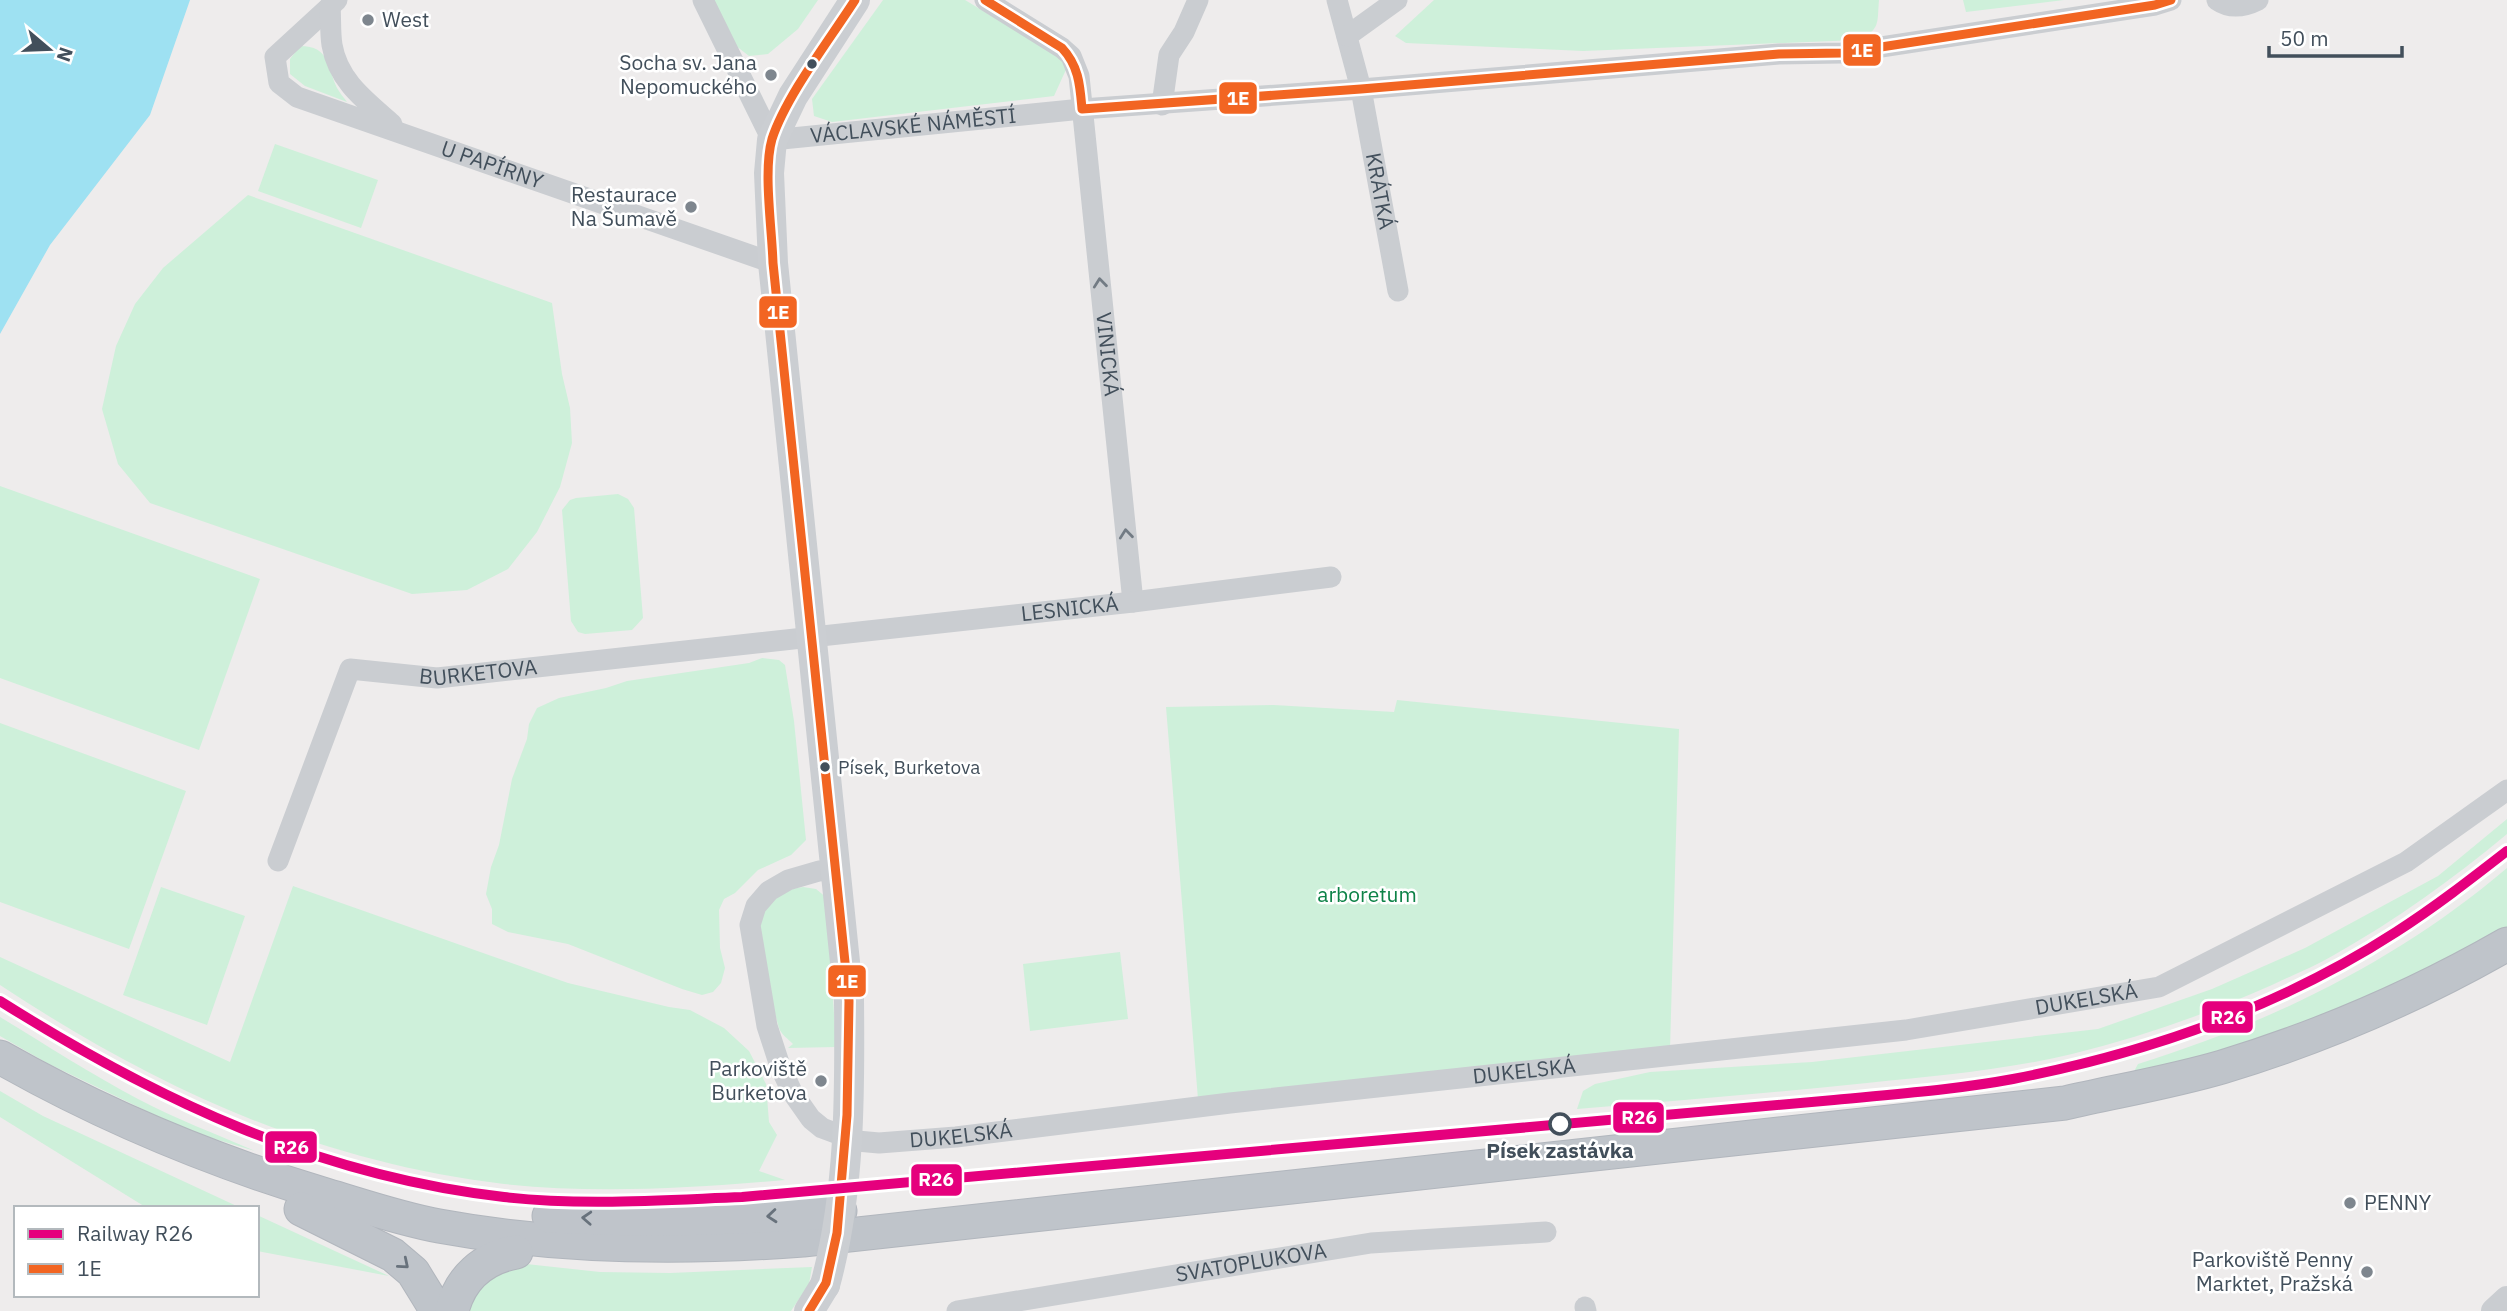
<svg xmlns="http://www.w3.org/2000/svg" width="2507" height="1311" font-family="'IBM Plex Sans',sans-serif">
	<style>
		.green { fill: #cef0da }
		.water { fill: #9ee1f2 }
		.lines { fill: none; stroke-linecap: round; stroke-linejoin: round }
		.trunk-casing { stroke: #b1b6bd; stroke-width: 35 }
		.minor { stroke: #cacdd1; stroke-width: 21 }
		.tertiary { stroke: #cacdd1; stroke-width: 26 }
		.secondary { stroke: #cbced2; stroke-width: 30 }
		.trunk { stroke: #bfc4ca; stroke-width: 33 }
		.secondary-bridge { stroke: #cbced2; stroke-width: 30 }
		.bus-1-casing { stroke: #fff; stroke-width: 14 }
		.bus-1 { stroke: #f26522; stroke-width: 9 }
		.rail-1-casing { stroke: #fff; stroke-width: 16 }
		.rail-1 { stroke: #e5007d; stroke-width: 10 }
		.oneway { stroke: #727b84 }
		.oneway2 { stroke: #68727c }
		.poi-dot { fill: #7e868e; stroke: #fff; stroke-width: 2.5 }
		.bus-dot { fill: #424f5b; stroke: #fff; stroke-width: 2.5 }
		.stop-dot { fill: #fff; stroke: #424f5b; stroke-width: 3.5 }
		.labels { text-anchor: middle; stroke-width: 5; stroke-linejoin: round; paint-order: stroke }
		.bus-label { font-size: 19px; fill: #424f5b; stroke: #fff; text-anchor: start }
		.poi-label { font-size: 21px; fill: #424f5b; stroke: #fff; text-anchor: end }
		.street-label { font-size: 21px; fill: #424f5b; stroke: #fff }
		.park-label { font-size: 21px; fill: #0d8247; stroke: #fff }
		.stop-label { font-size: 21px; font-weight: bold; fill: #424f5b; stroke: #fff }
		.line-badge { stroke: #fff; stroke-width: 2.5 }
		.badge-label { font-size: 19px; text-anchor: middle; font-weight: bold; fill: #fff }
	</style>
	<rect width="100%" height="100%" fill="#eeecec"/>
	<g class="green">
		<path d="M 707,0 L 818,0 L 798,29 L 768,54 L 749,56 L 731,42 Z"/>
		<path d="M 883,0 L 965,0 L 1069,63 L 1054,96 L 832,122 L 814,116 L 812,99 Z"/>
		<path d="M 1434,0 L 1879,0 C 1877,23 1881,30 1857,40 L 1583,51 L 1406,43 L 1395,36 Z"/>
		<path d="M 1963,0 L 2064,0 L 1966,12 Z"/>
		<path d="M 300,46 C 330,46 327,67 337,88 C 340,93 344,98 347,102 L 305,86 L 290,74 L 290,59 Z"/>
		<path d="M 275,144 L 378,180 L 361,228 L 258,191 Z"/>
		<path d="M 248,195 L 552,303 L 562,374 L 570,408 L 572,443 L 560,487 L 537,532 L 508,569 L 467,590 L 412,594 L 150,503 L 118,464 L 102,409 L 116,346 L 135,304 L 163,268 Z"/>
		<path d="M 0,486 L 260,579 L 199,750 L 0,678 Z"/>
		<path d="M 618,494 L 628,499 L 634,508 L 643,618 L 632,630 L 585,634 L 578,632 L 571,621 L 562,510 L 570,500 L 576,498 Z"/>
		<path d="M 762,658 L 779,660 L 785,665 L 794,721 L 806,840 L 791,855 L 758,870 L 735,893 L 724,899 L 719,910 L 720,948 L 725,968 L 721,983 L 713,992 L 702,995 L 682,989 L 568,944 L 508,932 L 492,924 L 492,909 L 486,894 L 491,867 L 499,845 L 512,779 L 527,739 L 529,724 L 537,708 L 559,698 L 606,688 L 627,681 L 749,663 Z"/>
		<path d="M 1397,700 L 1679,729 L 1670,1050 L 1198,1099 L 1166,707 L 1274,705 L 1394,712 Z"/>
		<path d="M 0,723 L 186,791 L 129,949 L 0,902 Z"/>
		<path d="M 2507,819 L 2507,834 C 2453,879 2396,920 2334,955 C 2314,967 2292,975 2272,985 C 2207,1014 2141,1037 2072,1054 C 2005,1070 1935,1076 1867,1083 C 1770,1093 1674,1101 1577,1109 L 1583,1091 L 1595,1084 L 1650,1072 L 1812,1062 L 2098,1029 L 2212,989 L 2305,948 L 2438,876 Z"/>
		<path d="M 2507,868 L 2507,931 L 2394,990 L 2272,1038 L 2131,1077 L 2138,1064 C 2272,1022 2399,960 2507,868 Z"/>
		<path d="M 293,886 L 568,983 L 669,1007 L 690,1010 L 724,1028 L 749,1051 L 766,1084 L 769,1122 L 777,1135 L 759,1171 L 785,1180 C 693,1188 597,1194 504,1184 C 317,1162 156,1088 0,985 L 0,957 L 230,1062 Z"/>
		<path d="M 161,887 L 245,916 L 207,1025 L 123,995 Z"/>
		<path d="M 803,887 L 816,889 L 827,898 L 836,1047 L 788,1048 L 793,1044 C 788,1039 781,1034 779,1028 C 773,1009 757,938 759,921 C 762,900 785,889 803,887 Z"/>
		<path d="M 1120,952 L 1128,1019 L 1030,1031 L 1023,964 Z"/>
		<path d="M 0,1017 C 46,1045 91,1074 138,1099 C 176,1119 216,1134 255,1151 L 188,1131 L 47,1063 L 0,1036 Z"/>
		<path d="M 0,1091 L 43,1116 L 241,1208 L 147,1208 L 0,1117 Z"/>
		<path d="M 257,1215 L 389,1276 L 257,1251 Z"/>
		<path d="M 517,1263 L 600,1272 L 670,1273 L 812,1267 L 809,1284 L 791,1311 L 462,1311 L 469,1293 Z"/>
	</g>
	<path class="water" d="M 0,0 L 190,0 L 150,115 L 50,245 L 0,334 Z"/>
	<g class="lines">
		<defs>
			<g id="trunk">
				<path d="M 0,1057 C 104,1116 212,1161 326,1195 C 363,1206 401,1219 439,1226 C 558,1248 683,1249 803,1240 L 2065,1103 C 2117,1091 2171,1082 2222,1067 C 2321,1037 2418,995 2507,944"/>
				<path d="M 301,1209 L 393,1255 L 413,1272 L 437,1311"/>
				<path d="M 549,1216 C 647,1221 742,1219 840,1211"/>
				<path d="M 452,1311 C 460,1278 483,1258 516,1252"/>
			</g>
		</defs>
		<use href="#trunk" class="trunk-casing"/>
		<g class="minor">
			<path id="s1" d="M 337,0 L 275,57 L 279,83 L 297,97 L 773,263"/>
			<path id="s2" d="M 703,0 L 772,140 L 1082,109 L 1361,89 L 1779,54 L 1842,53 L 2155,5 L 2171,0"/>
			<path id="s3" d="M 985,0 L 1062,48 L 1071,56 L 1079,76 L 1133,602"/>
			<path id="s4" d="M 1337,0 L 1361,89 L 1398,291"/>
			<path d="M 2217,0 C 2230,9 2244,7 2258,0"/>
			<path d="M 330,6 C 331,18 330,33 332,45 C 338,81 366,101 392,124"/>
			<path d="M 1347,36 L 1397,0"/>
			<path d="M 1162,105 L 1169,55 L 1184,32 L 1198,0"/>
			<path id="s5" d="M 278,861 L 350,669 L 437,678 L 1133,602 L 1331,577"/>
			<path id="s6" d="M 837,870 L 819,871 L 788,880 L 769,891 L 756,906 L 750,925 L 767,1026 L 780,1066 L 792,1092 L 811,1119 L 822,1128 L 857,1141 L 879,1143 L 956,1137 L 1230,1103 L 1906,1030 L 2159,987 L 2406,862 L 2507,790"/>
			<path d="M 1585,1307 L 1586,1311"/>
			<path id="s7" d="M 957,1311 L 1371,1243 L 1546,1232"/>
		</g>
		<path class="tertiary" d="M 2494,1311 L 2507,1299"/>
		<g class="secondary">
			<path d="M 849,1001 L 773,263 L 769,173 L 772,140 L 793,96 L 855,0"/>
			<path d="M 809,1311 L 825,1285"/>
		</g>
		<use href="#trunk" class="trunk"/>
		<path class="secondary-bridge" d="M 825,1285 C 850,1194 850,1095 849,1001"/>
		<defs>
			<g id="bus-1">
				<path d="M 985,0 L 1062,48 C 1079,66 1080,86 1082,109 L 1361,89 L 1779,54 L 1842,53 L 2155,5 L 2171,0"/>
				<path d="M 809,1311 L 826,1283 L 837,1233 L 847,1115 L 849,1001 L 773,263 C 772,229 763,170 772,139 C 786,96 830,39 855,0"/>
			</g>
		</defs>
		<use href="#bus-1" class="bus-1-casing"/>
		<use href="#bus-1" class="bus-1"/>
		<defs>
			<path id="rail-1" d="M 0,1001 C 157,1100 318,1176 504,1197 C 583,1206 663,1200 742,1197 L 1834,1100 C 1894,1094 1954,1090 2013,1079 C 2147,1053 2280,1007 2396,932 C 2435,907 2471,879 2507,851"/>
		</defs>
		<use href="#rail-1" class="rail-1-casing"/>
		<use href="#rail-1" class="rail-1"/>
	</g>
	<defs><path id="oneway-chevron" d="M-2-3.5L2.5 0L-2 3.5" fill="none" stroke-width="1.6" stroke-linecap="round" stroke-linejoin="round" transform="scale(1.75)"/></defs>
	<g class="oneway">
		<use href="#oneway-chevron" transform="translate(1100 283) rotate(-96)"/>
		<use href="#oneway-chevron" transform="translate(1126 534) rotate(-96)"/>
	</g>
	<g class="oneway2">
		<use href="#oneway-chevron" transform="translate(772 1216) rotate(175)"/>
		<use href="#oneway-chevron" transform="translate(587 1218) rotate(-177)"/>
		<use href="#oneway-chevron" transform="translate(404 1264) rotate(40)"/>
	</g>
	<g class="poi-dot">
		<circle cx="368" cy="20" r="7"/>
		<circle cx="771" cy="75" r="7"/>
		<circle cx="691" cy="207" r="7"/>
		<circle cx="821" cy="1081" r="7"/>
		<circle cx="2350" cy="1203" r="7"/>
		<circle cx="2367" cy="1272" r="7"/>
	</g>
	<g class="bus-dot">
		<circle cx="812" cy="64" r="6"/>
		<circle cx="825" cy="767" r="6"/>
	</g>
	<circle class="stop-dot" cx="1560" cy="1124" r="10"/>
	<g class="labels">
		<g class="bus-label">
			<text x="838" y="774">Písek, Burketova</text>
		</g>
		<g class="poi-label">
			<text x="382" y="27" text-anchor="start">West</text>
			<text x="757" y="70">Socha sv. Jana<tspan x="757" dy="24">Nepomuckého</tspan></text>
			<text x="677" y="202">Restaurace<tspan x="677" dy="24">Na Šumavě</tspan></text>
			<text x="807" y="1076">Parkoviště<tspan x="807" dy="24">Burketova</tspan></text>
			<text x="2364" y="1210" text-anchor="start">PENNY</text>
			<text x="2353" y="1267">Parkoviště Penny<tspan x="2353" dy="24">Marktet, Pražská</tspan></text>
		</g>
		<g class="street-label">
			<text dy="7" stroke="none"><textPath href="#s2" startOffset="298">VÁCLAVSKÉ NÁMĚSTÍ</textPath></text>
			<text dy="7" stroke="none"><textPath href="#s1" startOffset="340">U PAPÍRNY</textPath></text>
			<text dy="7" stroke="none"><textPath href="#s4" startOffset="196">KRÁTKÁ</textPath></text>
			<text dy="7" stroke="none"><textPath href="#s3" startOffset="404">VINICKÁ</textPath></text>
			<text dy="7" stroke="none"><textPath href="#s5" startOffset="929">LESNICKÁ</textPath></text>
			<text dy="7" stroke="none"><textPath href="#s5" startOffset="334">BURKETOVA</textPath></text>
			<text dy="7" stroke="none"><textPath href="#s6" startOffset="1608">DUKELSKÁ</textPath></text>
			<text dy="7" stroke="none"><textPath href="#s6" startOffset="1041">DUKELSKÁ</textPath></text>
			<text dy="7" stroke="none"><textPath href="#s6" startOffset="474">DUKELSKÁ</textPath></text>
			<text dy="7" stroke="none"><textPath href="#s7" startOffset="298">SVATOPLUKOVA</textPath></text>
		</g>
		<g class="park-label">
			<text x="1367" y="902">arboretum</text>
		</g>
		<g class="stop-label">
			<text x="1560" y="1158">Písek zastávka</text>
		</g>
	</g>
	<g class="line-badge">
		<rect x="1842" y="33" width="40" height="34" rx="7" fill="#f26522"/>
		<rect x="1218" y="81" width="40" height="34" rx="7" fill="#f26522"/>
		<rect x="758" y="295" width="40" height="34" rx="7" fill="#f26522"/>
		<rect x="827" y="964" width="40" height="34" rx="7" fill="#f26522"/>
		<rect x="2201" y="1000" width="53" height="34" rx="7" fill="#e5007d"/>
		<rect x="1612" y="1101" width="53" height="33" rx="7" fill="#e5007d"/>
		<rect x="264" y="1130" width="54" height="34" rx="7" fill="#e5007d"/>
		<rect x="910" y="1163" width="53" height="34" rx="7" fill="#e5007d"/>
	</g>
	<g class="badge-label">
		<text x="1862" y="57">1E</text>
		<text x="1238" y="105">1E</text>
		<text x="778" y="319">1E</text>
		<text x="847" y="988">1E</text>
		<text x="2228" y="1024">R26</text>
		<text x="1639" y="1124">R26</text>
		<text x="291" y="1154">R26</text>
		<text x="936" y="1186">R26</text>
	</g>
	<rect x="14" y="1206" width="245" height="91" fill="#ffffff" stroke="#b3b9bd" stroke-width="2"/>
	<rect x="28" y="1229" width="35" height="10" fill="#e5007d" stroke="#b3b9bd" stroke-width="2"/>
	<text x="77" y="1241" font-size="21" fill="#424f5b">Railway R26</text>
	<rect x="28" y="1264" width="35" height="10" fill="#f26522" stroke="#b3b9bd" stroke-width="2"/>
	<text x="77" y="1276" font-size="21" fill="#424f5b">1E</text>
	<g transform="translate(49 49) rotate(109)" stroke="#ffffff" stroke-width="5" paint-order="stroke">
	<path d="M0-5L12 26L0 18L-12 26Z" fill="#424f5b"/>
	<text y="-10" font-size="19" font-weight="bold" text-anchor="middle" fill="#424f5b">N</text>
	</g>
	<path d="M2269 46v10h133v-10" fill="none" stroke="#424f5b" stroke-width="3.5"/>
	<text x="2280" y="46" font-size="21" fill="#424f5b" stroke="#ffffff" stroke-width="5" paint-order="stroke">50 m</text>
</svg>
